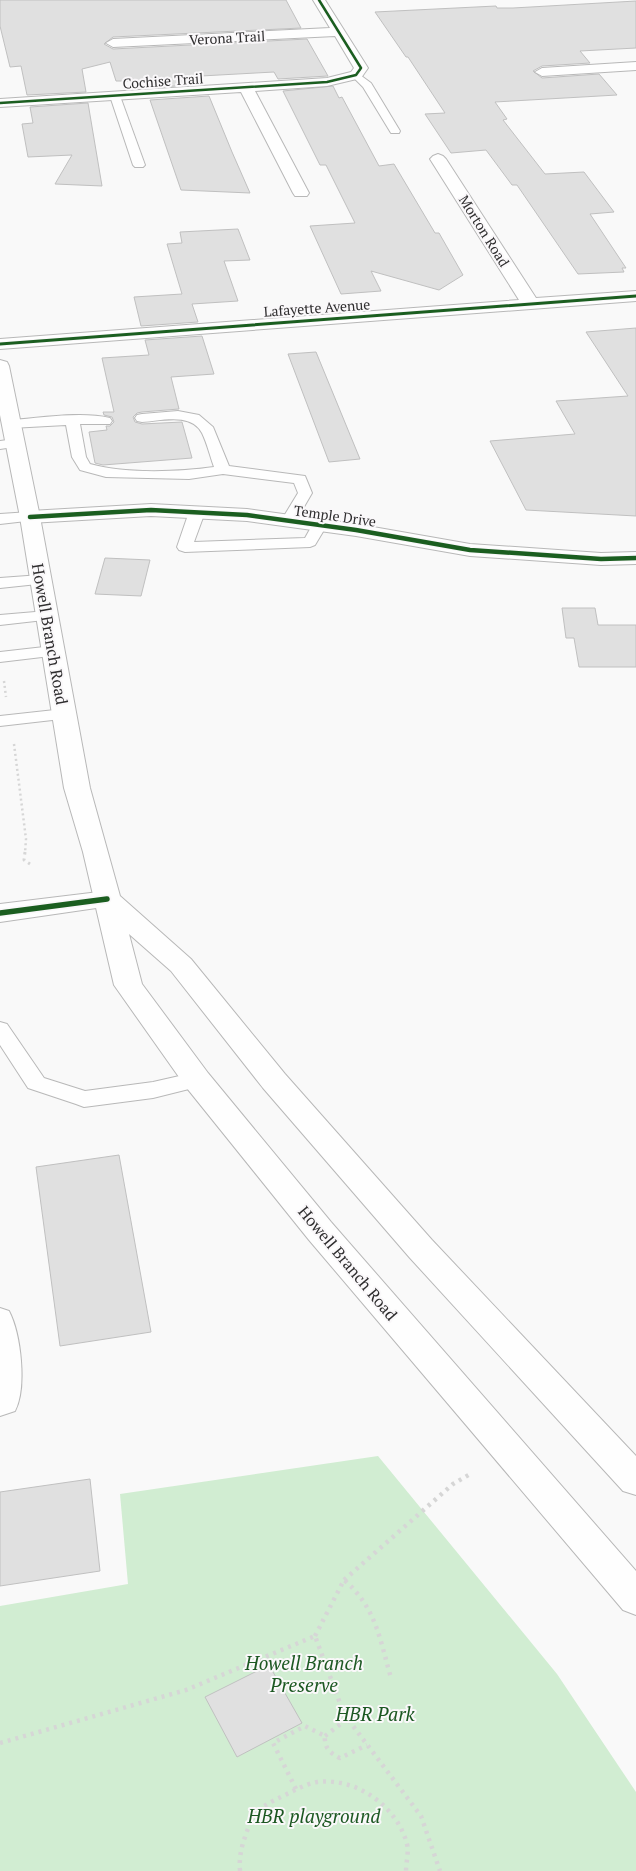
<svg xmlns="http://www.w3.org/2000/svg" width="636" height="1871" font-family="'PT Serif',serif">
	<style>
		.green { fill: #d1edd2 }
		.building { fill: #e0e0e0; stroke: #c0c0c0 }
		.lines { fill: none; stroke-linecap: round; stroke-linejoin: round }
		.service-casing { stroke: #b8b8b8; stroke-width: 2 }
		.minor-casing { stroke: #b8b8b8; stroke-width: 2 }
		.tertiary-casing { stroke: #b8b8b8; stroke-width: 2 }
		.secondary-casing { stroke: #b8b8b8; stroke-width: 2 }
		.path-far2 { stroke: #d6d6d6; stroke-width: 2.5; stroke-dasharray: 2 3; stroke-linecap: butt }
		.path-far1 { stroke: #d6d6d6; stroke-width: 3; stroke-dasharray: 2.5 4; stroke-linecap: butt }
		.path { stroke: #d6d6d6; stroke-width: 4.5; stroke-dasharray: 3 5; stroke-linecap: butt }
		.service { fill: #fefefe; fill-rule: evenodd }
		.minor { fill: #fefefe; fill-rule: evenodd }
		.tertiary { fill: #fefefe; fill-rule: evenodd }
		.secondary { fill: #fefefe; fill-rule: evenodd }
		.cycleway-far3-casing { stroke: #faf8fa; stroke-width: 4.5 }
		.cycleway-far2-casing { stroke: #faf8fa; stroke-width: 5 }
		.cycleway-far1-casing { stroke: #faf8fa; stroke-width: 7 }
		.cycleway-casing { stroke: #faf8fa; stroke-width: 9 }
		.cycleway-far3 { stroke: #1b5e20; stroke-width: 2.5 }
		.cycleway-far2 { stroke: #1b5e20; stroke-width: 3 }
		.cycleway-far1 { stroke: #1b5e20; stroke-width: 4.5 }
		.cycleway { stroke: #1b5e20; stroke-width: 5.5 }
		.labels { text-anchor: middle; stroke-width: 4; stroke-linejoin: round; paint-order: stroke }
		.far-street-label { font-size: 14px; fill: #2f2e2f; stroke: #faf8fa }
		.street-label { font-size: 16px; fill: #2f2e2f; stroke: #faf8fa }
		.near-park-label { font-size: 19px; font-style: italic; fill: #1c5822; stroke: #faf8fa }
	</style>
	<rect width="100%" height="100%" fill="#f9f9f9"/>
	<path class="green" d="M 378,1456 L 557,1674 L 636,1792 L 636,1871 L 0,1871 L 0,1606 L 128,1584 L 120,1494 Z"/>
	<g class="building">
		<path d="M 0,0 L 286,0 L 301,28 L 113,37 L 104,44 L 113,49 L 307,39 L 328,76 L 278,79 L 274,72 L 201,76 L 204,84 L 146,88 L 144,81 L 116,81 L 110,62 L 82,69 L 86,92 L 27,95 L 21,66 L 10,67 L 0,26 Z"/>
		<path d="M 636,1 L 636,48 L 580,51 L 590,63 L 542,66 L 533,71 L 542,78 L 599,74 L 617,95 L 495,102 L 507,119 L 503,120 L 545,174 L 584,172 L 614,212 L 590,214 L 626,268 L 622,268 L 624,272 L 578,274 L 517,185 L 512,185 L 486,150 L 451,153 L 425,114 L 445,113 L 408,57 L 406,57 L 375,12 L 496,6 L 497,8 L 513,8 Z"/>
		<path d="M 333,86 L 339,98 L 342,97 L 379,166 L 394,164 L 435,233 L 439,233 L 463,275 L 439,290 L 371,271 L 381,291 L 341,294 L 310,226 L 355,223 L 326,165 L 320,165 L 283,91 Z"/>
		<path d="M 209,96 L 232,152 L 250,193 L 181,190 L 150,100 Z"/>
		<path d="M 88,103 L 102,186 L 55,184 L 72,155 L 28,157 L 22,124 L 33,123 L 30,107 Z"/>
		<path d="M 238,229 L 250,260 L 224,261 L 238,301 L 192,304 L 198,322 L 141,326 L 134,297 L 182,294 L 167,244 L 182,243 L 180,232 Z"/>
		<path d="M 636,328 L 636,516 L 526,510 L 490,441 L 575,434 L 556,401 L 628,396 L 586,332 Z"/>
		<path d="M 202,336 L 214,374 L 171,377 L 179,409 L 142,412 L 137,413 L 133,417 L 135,422 L 142,424 L 182,422 L 192,458 L 103,465 L 95,463 L 89,432 L 107,430 L 106,426 L 110,426 L 114,422 L 112,417 L 104,415 L 103,412 L 114,412 L 102,358 L 149,355 L 145,340 Z"/>
		<path d="M 316,352 L 360,459 L 329,462 L 288,354 Z"/>
		<path d="M 105,558 L 150,560 L 141,596 L 95,594 Z"/>
		<path d="M 562,608 L 595,608 L 598,625 L 636,625 L 636,667 L 579,667 L 574,638 L 566,638 Z"/>
		<path d="M 119,1155 L 151,1332 L 60,1346 L 36,1167 Z"/>
		<path d="M 90,1479 L 100,1571 L 0,1586 L 0,1492 Z"/>
		<path d="M 269,1665 L 302,1723 L 237,1757 L 205,1697 Z"/>
	</g>
	<g class="lines">
		<defs>
			<g id="service">
				<path d="M 356,72 L 371,83 L 400,131 L 399,133 L 391,133 L 363,87 L 351,75 Z"/>
				<path d="M 115,93 L 120,96 L 145,165 L 143,167 L 135,167 L 133,165 L 110,96 Z"/>
				<path d="M 178,411 L 199,415 L 213,427 L 229,466 L 305,476 L 312,493 L 294,524 L 284,524 L 281,521 L 298,493 L 294,483 L 223,474 L 189,479 L 106,477 L 80,470 L 72,457 L 66,425 L 11,428 L 6,427 L 4,424 L 6,421 L 11,420 C 41,418 81,411 110,418 L 112,421 L 110,424 L 80,424 L 86,457 L 90,464 C 125,474 179,472 214,467 C 210,456 207,443 202,433 C 191,412 160,421 142,422 L 137,421 L 135,418 L 137,415 L 142,414 Z"/>
				<path d="M 15,439 L 20,440 L 22,443 L 20,446 L 0,449 L 0,441 Z"/>
				<path d="M 197,507 L 202,509 L 205,512 L 194,542 L 305,538 L 314,522 L 324,522 L 327,525 L 315,545 L 310,547 L 185,552 L 179,550 L 177,547 L 189,512 L 192,509 Z"/>
				<path d="M 30,512 L 35,514 L 38,517 L 35,520 L 0,524 L 0,514 Z"/>
				<path d="M 41,575 L 47,577 L 49,580 L 47,583 L 0,588 L 0,578 Z"/>
				<path d="M 47,611 L 53,613 L 55,616 L 53,619 L 0,625 L 0,615 Z"/>
				<path d="M 53,646 L 59,647 L 61,651 L 59,655 L 0,662 L 0,652 Z"/>
				<path d="M 64,709 L 70,710 L 73,714 L 70,718 L 0,726 L 0,716 Z"/>
				<path d="M 0,1022 L 7,1024 L 44,1078 L 85,1091 L 153,1082 L 197,1072 L 205,1075 L 208,1080 L 205,1085 L 153,1098 L 84,1107 L 76,1104 L 28,1088 L 0,1045 Z"/>
				<path d="M 0,1308 L 9,1311 C 21,1334 27,1388 15,1411 L 0,1416 Z"/>
			</g>
			<g id="minor">
				<path d="M 313,0 L 325,0 L 368,68 L 361,78 L 327,86 L 255,91 L 309,193 L 307,196 L 295,196 L 293,193 L 241,92 L 0,107 L 0,99 L 327,78 L 351,72 L 354,68 L 335,36 L 113,47 L 106,43 L 113,39 L 330,28 Z"/>
				<path d="M 636,62 L 636,70 L 542,76 L 535,72 L 542,68 Z"/>
				<path d="M 438,154 L 443,156 L 446,159 L 536,298 L 636,291 L 636,301 L 0,349 L 0,339 L 519,300 L 430,159 L 433,156 Z"/>
			</g>
			<g id="tertiary">
				<path d="M 151,504 L 247,509 L 356,524 L 470,544 L 601,553 L 636,552 L 636,564 L 601,565 L 470,556 L 356,536 L 247,521 L 151,516 L 30,523 L 23,521 L 20,517 L 23,513 L 30,511 Z"/>
				<path d="M 107,891 L 117,893 L 120,899 L 117,905 L 0,922 L 0,904 Z"/>
			</g>
			<path id="secondary" d="M 0,360 L 7,362 L 9,366 L 40,517 L 90,788 L 120,896 L 191,959 L 285,1074 L 432,1240 L 636,1456 L 636,1495 L 623,1491 L 410,1258 L 263,1088 L 171,971 L 129,934 L 142,984 L 208,1073 L 331,1222 L 636,1571 L 636,1615 L 623,1610 L 309,1240 L 186,1087 L 114,985 L 83,852 L 64,788 L 20,517 L 0,415 Z"/>
		</defs>
		<use href="#service" class="service-casing"/>
		<use href="#minor" class="minor-casing"/>
		<use href="#tertiary" class="tertiary-casing"/>
		<use href="#secondary" class="secondary-casing"/>
		<g class="path-far2">
			<path d="M 4,681 L 6,697"/>
			<path d="M 14,744 L 26,839 L 25,853"/>
		</g>
		<path class="path-far1" d="M 25,852 L 24,860 L 30,864"/>
		<g class="path">
			<path d="M 344,1580 L 453,1484 L 472,1473"/>
			<path d="M 315,1636 L 344,1580 C 376,1607 380,1640 391,1678"/>
			<path d="M 325,1736 L 347,1719"/>
			<path d="M 0,1743 L 186,1690 L 315,1636 L 344,1714 L 421,1816 L 440,1871"/>
			<path d="M 296,1789 L 273,1743 L 305,1726 L 325,1736 C 324,1748 330,1753 340,1758 L 367,1745"/>
			<path d="M 240,1871 C 239,1859 241,1848 245,1837 C 254,1810 260,1807 285,1795 C 295,1790 306,1784 317,1782 C 356,1777 397,1806 407,1844 C 409,1853 406,1862 406,1871"/>
		</g>
		<use href="#service" class="service"/>
		<use href="#minor" class="minor"/>
		<use href="#tertiary" class="tertiary"/>
		<use href="#secondary" class="secondary"/>
		<defs>
			<path id="cycleway-far3" d="M 0,103 L 327,82 L 356,75 L 361,68 L 319,0"/>
			<path id="cycleway-far2" d="M 0,344 L 636,296"/>
			<path id="cycleway-far1" d="M 30,517 L 151,510 L 247,515 L 356,530 L 470,550 L 601,559 L 636,558"/>
			<path id="cycleway" d="M 0,913 L 107,899"/>
		</defs>
		<use href="#cycleway-far3" class="cycleway-far3-casing"/>
		<use href="#cycleway-far2" class="cycleway-far2-casing"/>
		<use href="#cycleway-far1" class="cycleway-far1-casing"/>
		<use href="#cycleway" class="cycleway-casing"/>
		<use href="#cycleway-far3" class="cycleway-far3"/>
		<use href="#cycleway-far2" class="cycleway-far2"/>
		<use href="#cycleway-far1" class="cycleway-far1"/>
		<use href="#cycleway" class="cycleway"/>
	</g>
	<g class="labels">
		<g class="far-street-label">
			<text transform="translate(227 38) rotate(-3)" y="5">Verona Trail</text>
			<text transform="translate(163 81) rotate(-4)" y="5">Cochise Trail</text>
			<text transform="translate(484 231) rotate(58)" y="5">Morton Road</text>
			<text transform="translate(317 308) rotate(-4)" y="5">Lafayette Avenue</text>
			<text transform="translate(335 516) rotate(8)" y="5">Temple Drive</text>
		</g>
		<g class="street-label">
			<text transform="translate(50 634) rotate(80)" y="6">Howell Branch Road</text>
			<text transform="translate(348 1263) rotate(50)" y="6">Howell Branch Road</text>
		</g>
		<g class="near-park-label">
			<text x="304" y="1670">Howell Branch<tspan x="304" dy="22">Preserve</tspan></text>
			<text x="375" y="1721">HBR Park</text>
			<text x="314" y="1823">HBR playground</text>
		</g>
	</g>
</svg>
